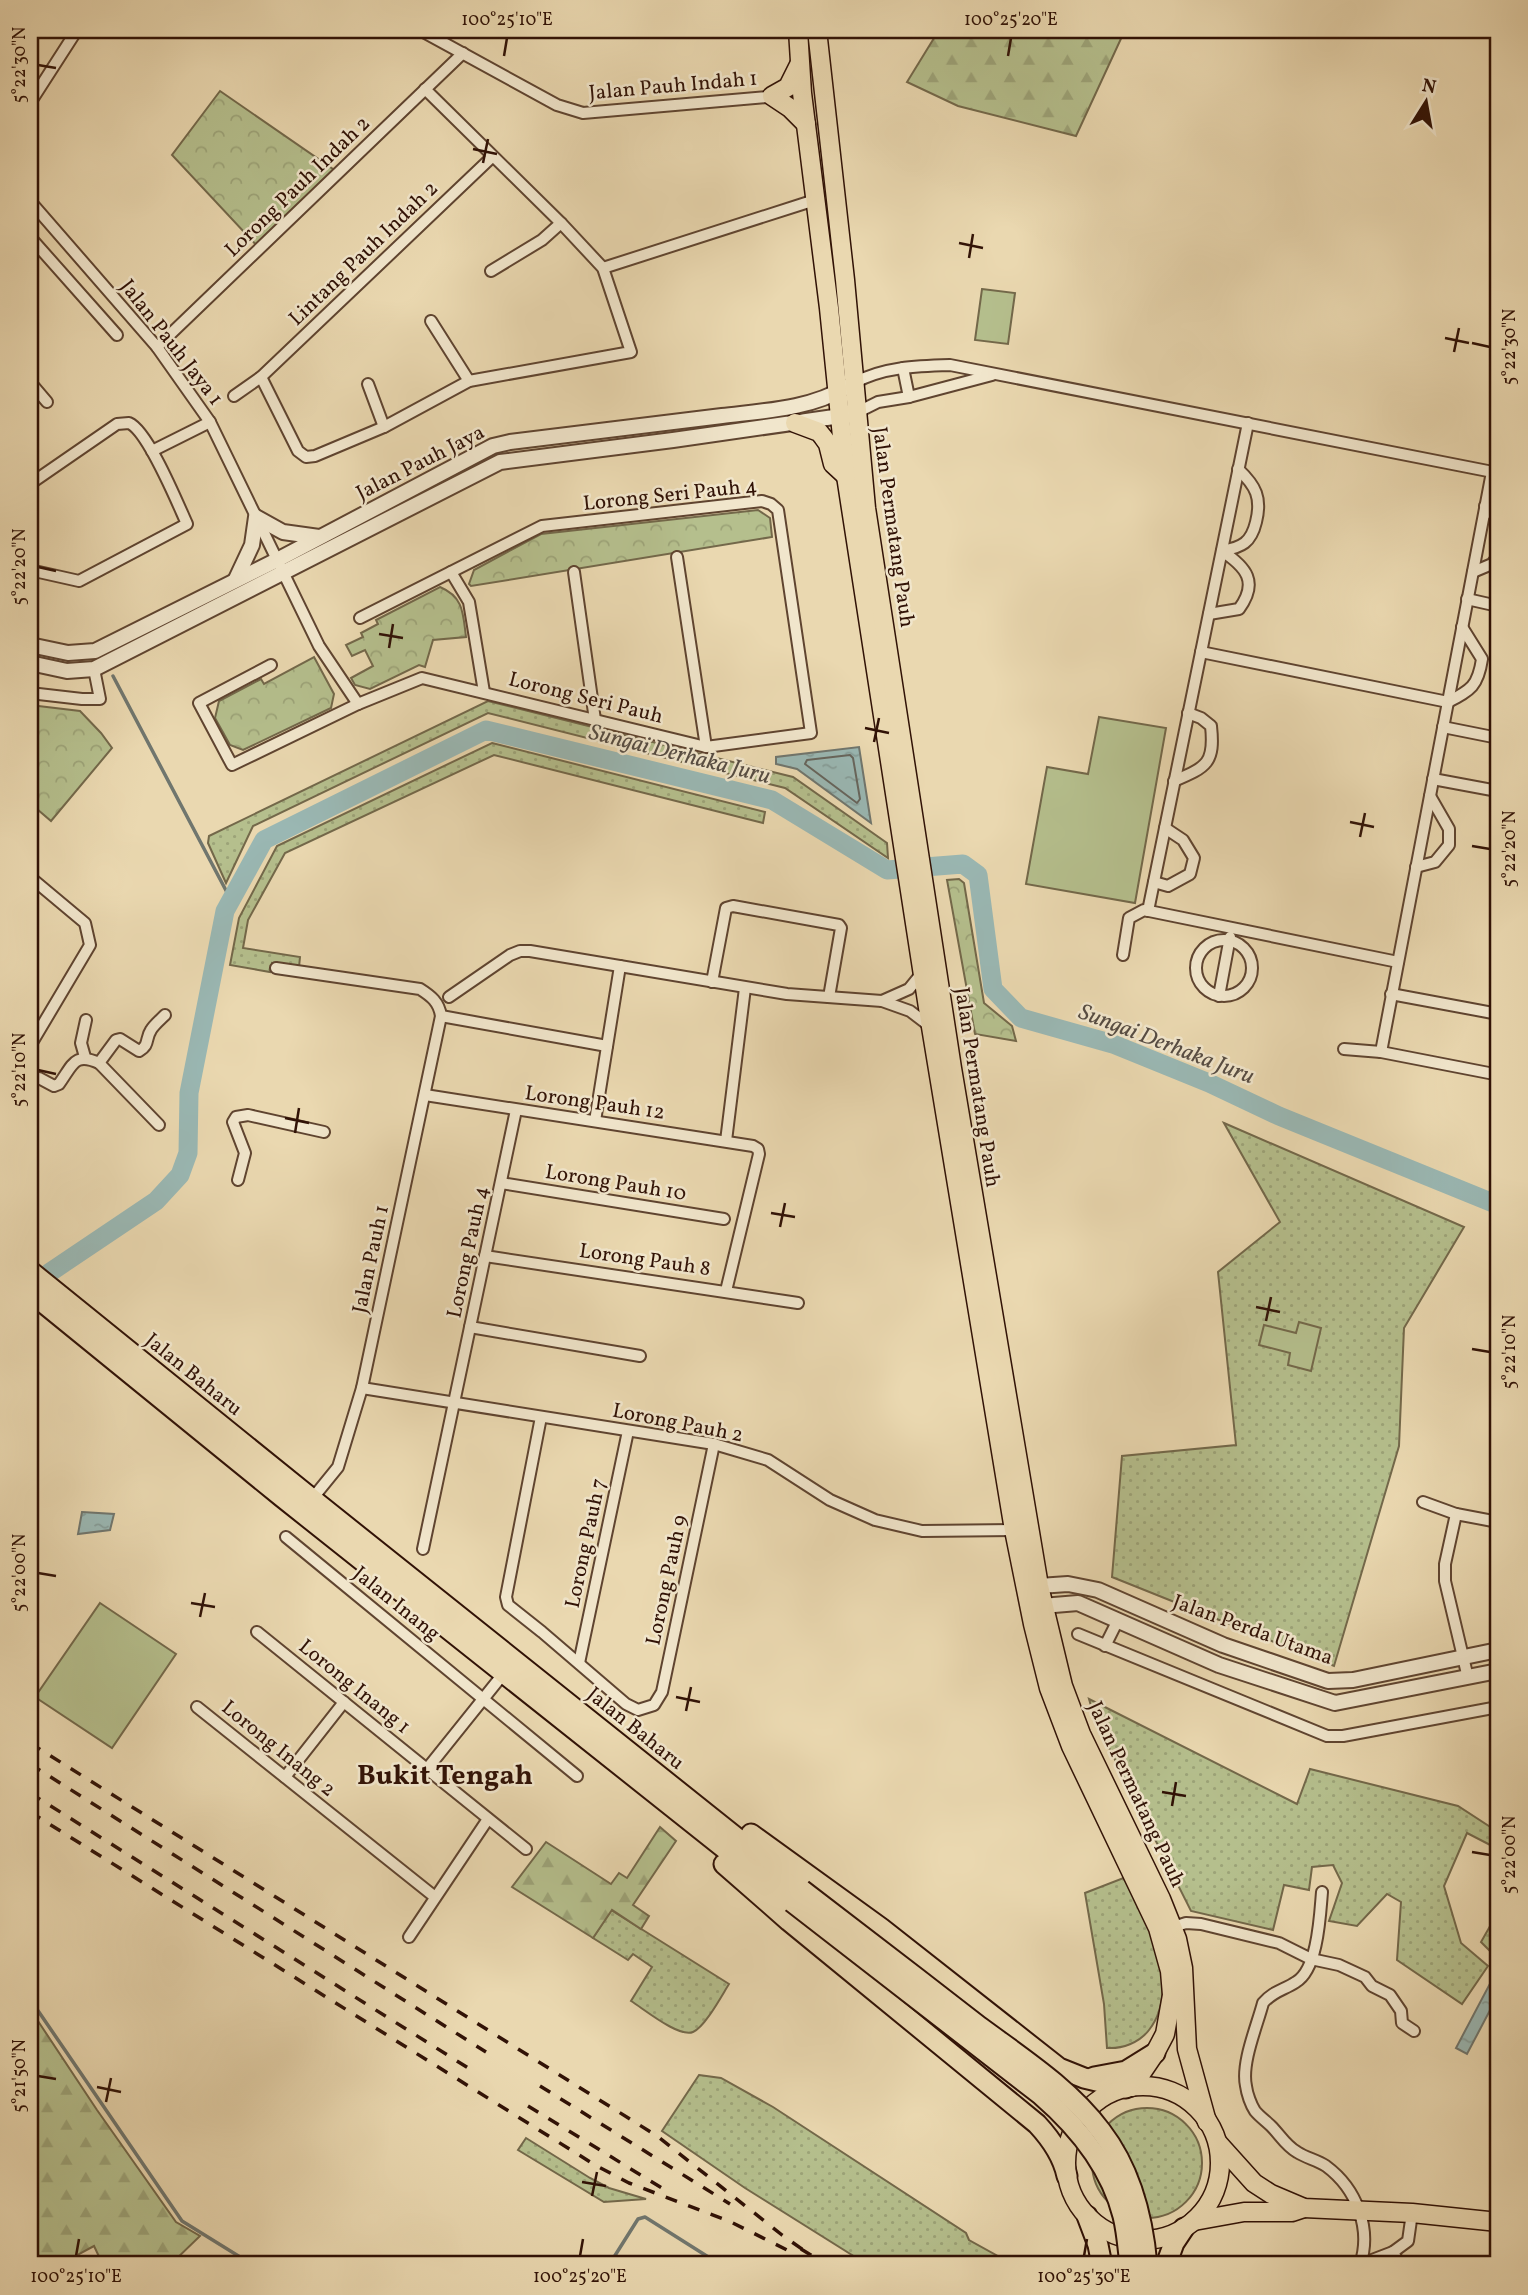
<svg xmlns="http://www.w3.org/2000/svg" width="1528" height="2295" font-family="Vollkorn,serif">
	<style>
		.grass { fill: url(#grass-dots); stroke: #73684a; stroke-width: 2 }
		.forest { fill: url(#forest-firs); stroke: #73684a; stroke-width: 2 }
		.park { fill: url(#park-crowns); stroke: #73684a; stroke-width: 2 }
		.pitch { fill: #b5bf8d; stroke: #73684a; stroke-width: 2 }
		.water { fill: url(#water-ripples); stroke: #70766e; stroke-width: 2 }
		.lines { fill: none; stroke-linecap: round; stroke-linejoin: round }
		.shore { stroke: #66655d; stroke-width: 2 }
		.stream { stroke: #70766e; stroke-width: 3.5 }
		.river { stroke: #9ab8b4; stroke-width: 19 }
		.minor-casing { stroke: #5f4430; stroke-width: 14 }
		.tertiary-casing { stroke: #5f4430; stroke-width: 18 }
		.primary-casing { stroke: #311206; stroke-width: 21 }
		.trunk-casing { stroke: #311206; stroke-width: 23 }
		.minor { stroke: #f1e6cc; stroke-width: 10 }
		.tertiary { stroke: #f1e6cc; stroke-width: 14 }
		.primary { stroke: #ead8b0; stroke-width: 18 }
		.trunk { stroke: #ead8b0; stroke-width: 19 }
		.rail { stroke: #311206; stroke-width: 3.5; stroke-dasharray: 12 12; stroke-linecap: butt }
		.trunk-bridge-casing { stroke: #311206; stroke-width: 23; stroke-linecap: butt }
		.trunk-bridge { stroke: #ead8b0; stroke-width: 19 }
		.ticks { fill: none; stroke: #311206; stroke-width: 2.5 }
		.labels { text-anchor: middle; stroke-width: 5; stroke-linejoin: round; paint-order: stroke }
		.street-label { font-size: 21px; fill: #311206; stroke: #f1e6cc }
		.water-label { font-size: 23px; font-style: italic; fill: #564c43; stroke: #f1e6cc }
		.district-label { font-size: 28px; font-weight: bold; fill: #311206; stroke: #f1e6cc }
		.neatline { fill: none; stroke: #311206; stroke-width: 2.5 }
		.ticks-label { font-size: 18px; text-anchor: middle; fill: #311206 }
	</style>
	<defs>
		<pattern id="grass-dots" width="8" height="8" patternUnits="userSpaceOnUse" patternTransform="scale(1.75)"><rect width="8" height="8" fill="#b5bf8d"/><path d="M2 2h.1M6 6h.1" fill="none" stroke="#9ca378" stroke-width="1.8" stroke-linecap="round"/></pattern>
		<pattern id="forest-firs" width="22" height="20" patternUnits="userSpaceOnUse" patternTransform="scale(1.75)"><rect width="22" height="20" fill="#b5bf8d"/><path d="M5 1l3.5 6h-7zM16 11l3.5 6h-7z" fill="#9ca378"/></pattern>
		<pattern id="park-crowns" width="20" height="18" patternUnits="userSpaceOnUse" patternTransform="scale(1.75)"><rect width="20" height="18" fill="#b5bf8d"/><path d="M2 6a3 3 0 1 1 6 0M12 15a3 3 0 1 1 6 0" fill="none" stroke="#9ca378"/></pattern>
		<pattern id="water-ripples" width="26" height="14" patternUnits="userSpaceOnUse" patternTransform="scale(1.75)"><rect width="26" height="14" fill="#9ab8b4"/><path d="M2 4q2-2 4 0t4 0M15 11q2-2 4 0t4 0" fill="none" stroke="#859d99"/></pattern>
	</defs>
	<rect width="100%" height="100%" fill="#ead8b0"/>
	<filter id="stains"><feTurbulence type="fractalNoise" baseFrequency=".00286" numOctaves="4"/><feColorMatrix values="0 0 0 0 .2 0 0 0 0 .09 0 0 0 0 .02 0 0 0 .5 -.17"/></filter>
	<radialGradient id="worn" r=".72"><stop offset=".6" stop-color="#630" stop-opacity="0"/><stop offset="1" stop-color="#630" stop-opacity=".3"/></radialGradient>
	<g class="grass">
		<path d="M 488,701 L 793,777 L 887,843 L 888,858 L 785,788 L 488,713 L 253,826 L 226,883 L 208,843 L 209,836 Z"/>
		<path d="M 492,743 L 765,812 L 763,823 L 494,755 L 285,853 L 248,920 L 243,948 L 300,957 L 299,967 L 272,963 L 270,972 L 230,965 L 239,918 L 277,846 Z"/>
		<path d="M 1224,1123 L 1464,1227 L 1404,1328 L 1399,1446 L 1334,1666 L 1112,1577 L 1122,1456 L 1236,1445 L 1218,1272 L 1280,1222 Z"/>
		<path d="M 1089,1699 L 1297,1804 L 1310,1769 L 1458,1806 L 1498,1832 L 1498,1849 L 1467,1833 L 1444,1886 L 1461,1943 L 1488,1966 L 1462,2004 L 1397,1960 L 1401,1902 L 1387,1894 L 1357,1926 L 1329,1921 L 1342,1883 L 1333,1865 L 1312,1867 L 1309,1890 L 1284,1885 L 1273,1930 L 1191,1911 L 1095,1720 Z"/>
		<path d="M 1126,1877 C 1145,1919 1183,1987 1149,2030 C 1139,2043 1122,2049 1107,2048 L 1104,2004 L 1085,1893 Z"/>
		<path d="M 611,1910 L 729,1984 C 722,1995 705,2027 693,2032 C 679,2038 644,2009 631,2001 L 652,1967 L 633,1954 L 628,1960 L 593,1938 Z"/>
		<path d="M 1498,1912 L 1498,1959 L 1481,1942 Z"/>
		<path d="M 699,2075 L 721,2078 L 773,2107 L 966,2233 L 969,2240 L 1014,2265 L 868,2265 L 745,2188 L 662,2131 Z"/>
		<circle cx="1147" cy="2163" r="55"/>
		<path d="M 526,2138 L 590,2178 L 609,2188 L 646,2199 L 604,2202 L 518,2150 Z"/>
	</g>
	<g class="forest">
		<path d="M 939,30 L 1125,30 L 1076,136 L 958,106 L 907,82 Z"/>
		<path d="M 660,1827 L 676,1841 L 633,1905 L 649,1916 L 641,1929 L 612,1910 L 593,1938 L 512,1887 L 546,1842 L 611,1884 L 619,1873 L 627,1878 Z"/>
		<path d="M 30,2009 L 97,2110 L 176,2222 L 200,2236 L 170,2265 L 103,2265 L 94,2246 L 79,2254 L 69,2265 L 30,2265 Z"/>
	</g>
	<g class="park">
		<path d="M 220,91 L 340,174 L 261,250 L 172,155 Z"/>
		<path d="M 758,510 L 770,518 L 772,537 L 471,586 L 469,584 L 474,570 L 541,534 Z"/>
		<path d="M 440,587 C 464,597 463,614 466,637 L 433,640 L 425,667 L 419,665 L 370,689 L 355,685 L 351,678 L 373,666 L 365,650 L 352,656 L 346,645 L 363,637 L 361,633 L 378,624 L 376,620 Z"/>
		<path d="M 314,657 L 334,694 L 331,708 L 243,750 L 230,745 L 215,718 L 219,701 L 261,679 L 264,684 Z"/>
		<path d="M 30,705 L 80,711 L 101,733 L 112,748 L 51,821 L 30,803 Z"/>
		<path d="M 959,879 L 964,883 L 984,1003 L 1012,1026 L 1016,1041 L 975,1034 L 947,880 Z"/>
	</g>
	<g class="pitch">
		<path d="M 982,289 L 1015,293 L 1008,344 L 975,340 Z"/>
		<path d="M 1099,717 L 1166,728 L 1135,903 L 1026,884 L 1047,767 L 1088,774 Z"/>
		<path d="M 1299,1322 L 1321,1328 L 1311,1371 L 1288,1365 L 1290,1353 L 1259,1345 L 1264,1325 L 1296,1333 Z"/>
		<path d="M 100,1603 L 176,1654 L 112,1748 L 35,1697 Z"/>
	</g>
	<g class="water">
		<path d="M 859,747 L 871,823 L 797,769 L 776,764 L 776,757 Z"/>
		<path d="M 82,1512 L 114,1514 L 110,1530 L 78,1534 Z"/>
		<path d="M 1494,1976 L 1498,1978 L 1498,1995 L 1467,2054 L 1456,2048 Z"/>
	</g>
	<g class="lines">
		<path class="shore" d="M 850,755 L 853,758 L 860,799 L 857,803 L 805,764 L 807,760 Z"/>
		<g class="stream">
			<path d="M 113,676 L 231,900"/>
			<path d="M 30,1999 L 182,2221 L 253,2265"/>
			<path d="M 609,2265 L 638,2219 L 645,2217 L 721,2265"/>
		</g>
		<path class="river" d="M 49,1273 L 156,1201 L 180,1175 L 188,1153 L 189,1093 L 225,911 L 264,840 L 486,730 L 772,800 L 887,870 L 963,864 L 978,875 L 993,989 L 1021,1018 L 1113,1044 L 1209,1083 L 1279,1116 L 1498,1205"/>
		<defs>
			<g id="minor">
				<path d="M 420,30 L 557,105 L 583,113 L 778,96"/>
				<path d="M 30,103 L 77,30"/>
				<path d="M 30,201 L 157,347 L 210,422 L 319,646 L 358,704"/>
				<path d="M 30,237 L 117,335"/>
				<path d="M 603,268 L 815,200"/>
				<path d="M 491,271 L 542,240 L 561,223"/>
				<path d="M 431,321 L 469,381"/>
				<path d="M 157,347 L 463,53"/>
				<path d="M 903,368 L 909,397"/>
				<path d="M 261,377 L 298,451 L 306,457 L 315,456 L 384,427 L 469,381 L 631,352 L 603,268 L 561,223 L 425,89"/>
				<path d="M 30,382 L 47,402"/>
				<path d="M 854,383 C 883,367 917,366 950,365 L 1498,473"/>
				<path d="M 368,384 L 384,427"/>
				<path d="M 234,396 L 261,377 L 492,157"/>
				<path d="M 856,413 L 878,402 L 909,397 L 992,375"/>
				<path d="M 152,451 L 210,422"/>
				<path d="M 30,484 L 117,424 L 129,423 C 148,431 177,502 187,524 L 79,581 L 30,570"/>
				<path d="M 1485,506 L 1498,521"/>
				<path d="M 677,557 L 706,747"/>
				<path d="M 451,572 L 469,602 L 484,692"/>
				<path d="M 574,572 L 595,720"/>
				<path d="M 1473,572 L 1492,564 L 1498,556"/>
				<path d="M 1467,599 L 1498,606"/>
				<path d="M 1209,614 L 1239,609 C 1259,582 1246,567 1222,551 C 1242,547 1251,543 1256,522 C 1262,498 1256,486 1238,469"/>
				<path d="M 1201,652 L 1448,702 C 1471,690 1478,686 1482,659 L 1462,627"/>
				<path d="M 271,665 L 199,703 L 232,765 L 358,704 L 422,678 L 706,747 L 811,733 L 778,510 L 771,504 L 762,501 L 542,526 L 360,618"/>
				<path d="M 30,693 L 82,699 L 100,699 L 94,669"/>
				<path d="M 1443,727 L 1498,738"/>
				<path d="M 1433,779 L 1492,790 L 1498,794"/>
				<path d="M 1174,781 C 1207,767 1215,763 1211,726 L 1201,718 L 1188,713"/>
				<path d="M 1416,867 L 1435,862 L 1449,845 L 1449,829 L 1430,796"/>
				<path d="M 30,877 L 85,923 L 90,945 L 30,1046"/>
				<path d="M 1154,882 L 1168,886 L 1190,874 L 1194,858 L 1183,840 L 1165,828"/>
				<path d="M 1148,911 L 1248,423"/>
				<circle cx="1224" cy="968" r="28"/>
				<path d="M 1123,955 L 1129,918 L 1144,910 L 1398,962"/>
				<path d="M 276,968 L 420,989 C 431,996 439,1002 441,1016 L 362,1388 L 338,1467 L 312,1499"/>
				<path d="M 712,982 L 726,908 L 733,906 L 839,925 L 841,928 L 829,997"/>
				<path d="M 1391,994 L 1498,1014"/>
				<path d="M 1219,996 L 1230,937"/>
				<path d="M 449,997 L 510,955 L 520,951 L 530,951 L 787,994 L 882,1001 L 910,1011 L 931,1027"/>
				<path d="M 882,1001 L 909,989 L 922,973"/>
				<path d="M 441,1016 L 607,1046"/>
				<path d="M 1344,1049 L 1381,1052 L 1494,1074"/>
				<path d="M 1381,1052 L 1492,472"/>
				<path d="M 85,1057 L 81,1043 L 86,1020"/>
				<path d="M 99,1063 L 159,1125"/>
				<path d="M 30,1082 L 39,1078 L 54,1086 L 59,1084 C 73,1065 74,1052 99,1063 L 116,1040 L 120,1039 L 139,1051 C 150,1045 145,1039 151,1030 C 154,1025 160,1020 165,1015"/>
				<path d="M 425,1095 L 753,1146 L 758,1149 L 759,1154 L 726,1291"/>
				<path d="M 595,1121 L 620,966"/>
				<path d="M 726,1141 L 745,988"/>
				<path d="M 238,1180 L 245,1153 L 233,1122 L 236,1117 L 248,1115 L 324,1132"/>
				<path d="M 501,1183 L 724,1219"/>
				<path d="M 485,1256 L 798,1303"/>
				<path d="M 470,1327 L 640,1356"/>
				<path d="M 362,1388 L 714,1444 L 768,1460 L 830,1500 L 875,1520 L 922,1531 L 1014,1530"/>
				<path d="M 541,1417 L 506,1597 L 508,1605 L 542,1632 L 626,1704 L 638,1710 L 654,1705 L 662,1692 L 714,1444"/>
				<path d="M 1423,1502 L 1456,1514 L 1498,1522"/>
				<path d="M 1456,1514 L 1445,1564 L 1445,1581 L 1468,1678"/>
				<path d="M 286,1537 L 577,1776"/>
				<path d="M 423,1549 L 516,1110"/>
				<path d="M 257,1632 L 526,1849"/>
				<path d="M 1078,1634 L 1327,1736 L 1343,1736 L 1498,1707"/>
				<path d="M 1105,1646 L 1118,1620"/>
				<path d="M 579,1663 L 628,1431"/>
				<path d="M 197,1707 L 435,1897"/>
				<path d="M 427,1769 L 504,1673"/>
				<path d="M 285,1777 L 344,1702"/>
				<path d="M 1322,1892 C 1320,1915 1318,1969 1296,1982 C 1284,1990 1273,1991 1263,2003 C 1257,2026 1241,2063 1246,2086 C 1247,2094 1251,2105 1255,2111 C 1260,2117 1266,2121 1271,2126 C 1280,2135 1286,2146 1297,2152 C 1306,2158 1317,2160 1326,2166 C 1357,2189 1372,2229 1360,2265"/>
				<path d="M 1173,1927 L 1186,1923 L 1201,1924 L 1279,1943 L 1311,1959 L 1339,1965 L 1365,1977 L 1372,1986 L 1390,1995 L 1401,2011 L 1402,2023 L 1414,2031"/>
				<path d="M 409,1937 L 488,1819"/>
				<path d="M 1393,2252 L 1400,2265"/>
				<path d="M 1359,2265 L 1393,2252 L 1408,2241 L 1412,2213"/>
			</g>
			<g id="tertiary">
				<path d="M 236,579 L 252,545 L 256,517 L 283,532 L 319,537"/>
				<path d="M 30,645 L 68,653 L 95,651 L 277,560 L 493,446 L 510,442 C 581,433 652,424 722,416 C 763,411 811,409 846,387"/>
				<path d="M 30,663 L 67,671 L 94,669 L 500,462 L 673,440 L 848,415"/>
				<path d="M 1039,1586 L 1068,1584 L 1098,1590 L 1223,1645 L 1328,1681 L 1353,1680 L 1498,1650"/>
				<path d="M 1042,1606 L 1078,1603 L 1219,1665 L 1335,1703 L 1498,1671"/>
			</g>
			<g id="primary">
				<path d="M 798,30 L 802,93 L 829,308 L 846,476 L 931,1027 L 1014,1530 L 1033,1624 L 1049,1688 L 1071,1746 L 1158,1928 L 1170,1971 L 1172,1995 L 1165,2034 L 1155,2053 L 1132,2087"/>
				<path d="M 817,30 L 845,280 L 866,508 L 952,1068 L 1039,1586 L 1063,1686 L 1081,1734 L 1161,1899 L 1177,1939 L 1183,1968 L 1187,2049 L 1207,2122"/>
				<path d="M 799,65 L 788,87 L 772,96 L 790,108 L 806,124"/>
				<path d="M 795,423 L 819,432 L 823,437 L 828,444 L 833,464 L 846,476"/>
				<circle cx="1143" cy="2163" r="77"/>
				<path d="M 1218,2143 L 1254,2183 L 1271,2194 L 1304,2208 L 1412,2213 L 1498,2222"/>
				<path d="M 1194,2221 L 1244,2212 L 1292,2212 L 1304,2208"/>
			</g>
			<g id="trunk">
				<path d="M 30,1271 L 312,1499 L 802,1890"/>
				<path d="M 30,1292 L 282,1497 L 792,1902"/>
				<path d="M 751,1834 L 881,1928 L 1059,2068 L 1084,2078 L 1126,2088"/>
				<path d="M 724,1864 L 789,1921 L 1037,2124 C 1050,2138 1063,2157 1067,2176"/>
				<path d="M 1094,2077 L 1126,2071 L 1155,2053"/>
				<path d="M 1087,2216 L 1098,2245 L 1102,2265"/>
				<path d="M 1166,2265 L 1174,2243 L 1184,2228"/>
			</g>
		</defs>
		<use href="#minor" class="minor-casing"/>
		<use href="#tertiary" class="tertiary-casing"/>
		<use href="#primary" class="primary-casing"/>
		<use href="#trunk" class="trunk-casing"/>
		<use href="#minor" class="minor"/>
		<use href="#tertiary" class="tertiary"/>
		<use href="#primary" class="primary"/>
		<use href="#trunk" class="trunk"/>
		<g class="rail">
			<path d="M 30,1743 L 657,2136 L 782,2235 L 809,2254"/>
			<path d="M 30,1764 L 486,2052"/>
			<path d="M 30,1793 L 473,2071"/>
			<path d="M 30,1812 L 595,2165 L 629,2183 L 731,2222 L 793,2253"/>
			<path d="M 540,2086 L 730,2204"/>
			<path d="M 528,2106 L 662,2188"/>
			<path d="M 801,2249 L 827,2265"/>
		</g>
		<defs>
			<g id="trunk-bridge">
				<path d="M 802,1890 C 861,1935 921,1981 980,2027 C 1022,2058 1069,2088 1101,2131 C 1131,2170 1143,2218 1147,2265"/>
				<path d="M 792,1902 L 1041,2095 C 1078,2127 1111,2168 1123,2216 C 1127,2232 1128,2249 1130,2265"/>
			</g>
		</defs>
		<use href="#trunk-bridge" class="trunk-bridge-casing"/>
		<use href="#trunk-bridge" class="trunk-bridge"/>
	</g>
	<path class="ticks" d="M 504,56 L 507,38M 1008,56 L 1011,38M 38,65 L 56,68M 473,149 L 497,154M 483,163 L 488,139M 959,243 L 983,248M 969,258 L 973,234M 1445,338 L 1469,343M 1472,343 L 1490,347M 1454,352 L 1459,328M 38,567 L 56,571M 379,634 L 403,638M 389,648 L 393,624M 865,728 L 889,733M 874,742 L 879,718M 1350,822 L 1374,827M 1360,837 L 1365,813M 1472,846 L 1490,849M 38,1070 L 56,1074M 285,1118 L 309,1123M 295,1133 L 299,1108M 771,1213 L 795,1217M 780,1227 L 785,1203M 1256,1307 L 1280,1312M 1266,1321 L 1271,1297M 1472,1349 L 1490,1352M 38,1573 L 56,1576M 191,1603 L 215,1607M 200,1617 L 205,1593M 676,1697 L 700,1702M 686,1711 L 691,1687M 1162,1792 L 1186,1796M 1172,1806 L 1176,1782M 1472,1852 L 1490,1855M 38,2076 L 56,2079M 97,2087 L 121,2092M 106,2102 L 111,2078M 582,2182 L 606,2186M 592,2196 L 597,2172M 76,2256 L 79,2239M 580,2256 L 583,2239M 1084,2256 L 1087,2239"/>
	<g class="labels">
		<g class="street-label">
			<text transform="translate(673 85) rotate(-5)" y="7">Jalan Pauh Indah 1</text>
			<text transform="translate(297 186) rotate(-44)" y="7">Lorong Pauh Indah 2</text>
			<text transform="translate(363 253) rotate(-44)" y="7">Lintang Pauh Indah 2</text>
			<text transform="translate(172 342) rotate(52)" y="7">Jalan Pauh Jaya 1</text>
			<text transform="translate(420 462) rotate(-27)" y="7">Jalan Pauh Jaya</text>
			<text transform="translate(670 494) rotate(-6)" y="7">Lorong Seri Pauh 4</text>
			<text transform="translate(894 527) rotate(82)" y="7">Jalan Permatang Pauh</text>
			<text transform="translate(586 697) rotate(14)" y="7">Lorong Seri Pauh</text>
			<text transform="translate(978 1087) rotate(81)" y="7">Jalan Permatang Pauh</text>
			<text transform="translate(595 1102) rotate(8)" y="7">Lorong Pauh 12</text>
			<text transform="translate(616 1182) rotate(9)" y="7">Lorong Pauh 10</text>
			<text transform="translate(467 1252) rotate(-78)" y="7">Lorong Pauh 4</text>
			<text transform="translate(370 1259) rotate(-78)" y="7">Jalan Pauh 1</text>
			<text transform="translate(645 1259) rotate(8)" y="7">Lorong Pauh 8</text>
			<text transform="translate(194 1374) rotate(39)" y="7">Jalan Baharu</text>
			<text transform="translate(678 1422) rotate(11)" y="7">Lorong Pauh 2</text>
			<text transform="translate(585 1543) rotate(-78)" y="7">Lorong Pauh 7</text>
			<text transform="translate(666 1580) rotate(-78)" y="7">Lorong Pauh 9</text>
			<text transform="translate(397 1603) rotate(39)" y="7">Jalan Inang</text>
			<text transform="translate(1253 1629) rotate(20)" y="7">Jalan Perda Utama</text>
			<text transform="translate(355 1686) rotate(39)" y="7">Lorong Inang 1</text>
			<text transform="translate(636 1728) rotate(39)" y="7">Jalan Baharu</text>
			<text transform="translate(279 1748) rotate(39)" y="7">Lorong Inang 2</text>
			<text transform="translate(1137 1794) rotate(65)" y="7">Jalan Permatang Pauh</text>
		</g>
		<g class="water-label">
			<text transform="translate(680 753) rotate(14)" y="8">Sungai Derhaka Juru</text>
			<text transform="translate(1167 1043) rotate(21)" y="8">Sungai Derhaka Juru</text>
		</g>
		<g class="district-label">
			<text x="445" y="1784">Bukit Tengah</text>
		</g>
	</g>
	<rect width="1528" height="2295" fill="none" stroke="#ead8b0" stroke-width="77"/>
	<g transform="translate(1426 102) rotate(11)" stroke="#f1e6cc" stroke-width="5" paint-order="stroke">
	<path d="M0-5L12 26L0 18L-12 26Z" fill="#311206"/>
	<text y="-10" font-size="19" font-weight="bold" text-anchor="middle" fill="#311206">N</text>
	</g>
	<rect x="38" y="38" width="1452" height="2218" class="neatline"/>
	<g class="ticks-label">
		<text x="507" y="25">100°25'10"E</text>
		<text x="1011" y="25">100°25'20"E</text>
		<text transform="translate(19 65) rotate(-90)" y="6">5°22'30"N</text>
		<text transform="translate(1509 347) rotate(-90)" y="6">5°22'30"N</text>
		<text transform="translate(19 567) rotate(-90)" y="6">5°22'20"N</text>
		<text transform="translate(1509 849) rotate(-90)" y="6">5°22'20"N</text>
		<text transform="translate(19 1070) rotate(-90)" y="6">5°22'10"N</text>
		<text transform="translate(1509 1352) rotate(-90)" y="6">5°22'10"N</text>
		<text transform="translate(19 1573) rotate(-90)" y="6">5°22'00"N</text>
		<text transform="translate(1509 1855) rotate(-90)" y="6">5°22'00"N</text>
		<text transform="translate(19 2076) rotate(-90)" y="6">5°21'50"N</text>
		<text x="76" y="2282">100°25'10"E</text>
		<text x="580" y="2282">100°25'20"E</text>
		<text x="1084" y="2282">100°25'30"E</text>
	</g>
	<rect width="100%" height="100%" filter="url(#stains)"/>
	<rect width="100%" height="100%" fill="url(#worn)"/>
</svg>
